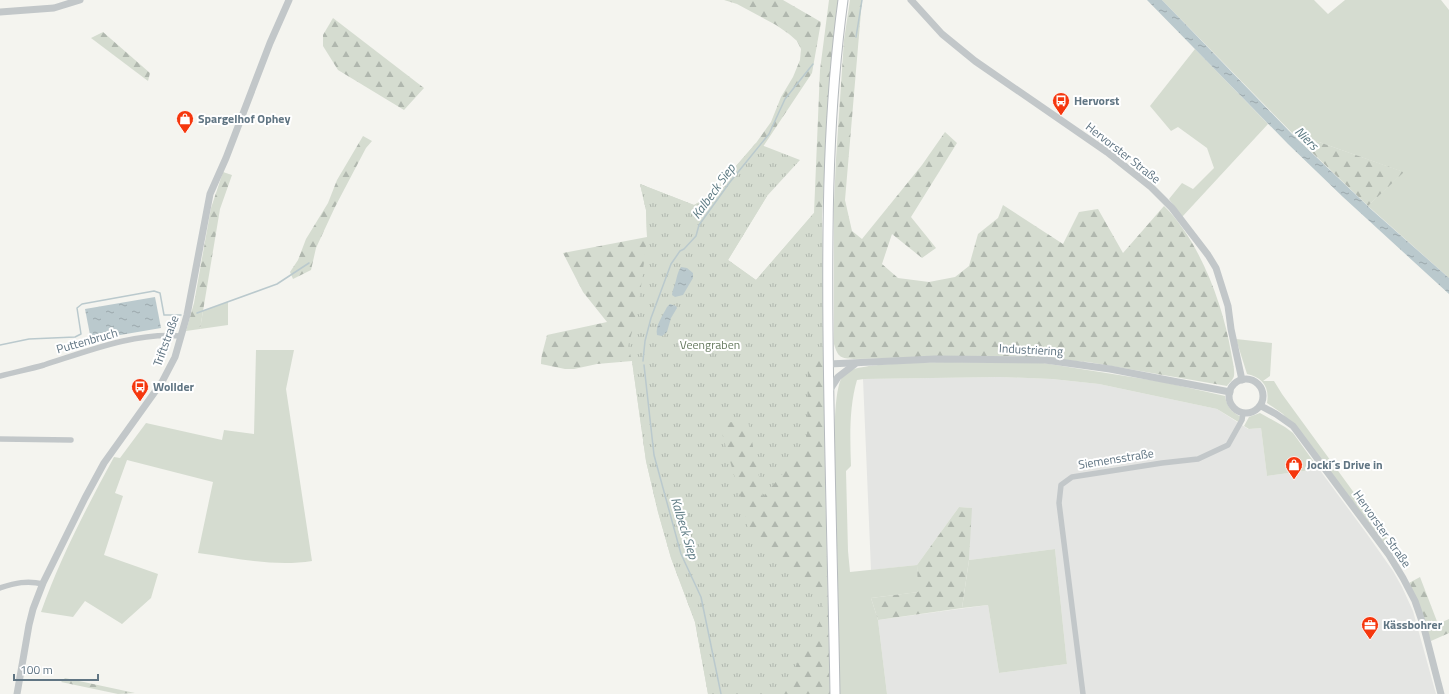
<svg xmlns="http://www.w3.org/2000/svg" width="1449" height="694" font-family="'Titillium Web',sans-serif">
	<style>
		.built { fill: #e4e5e3 }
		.grass { fill: #d5dcd0 }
		.forest { fill: url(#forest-firs) }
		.park { fill: url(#park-tufts) }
		.water { fill: url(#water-ripples) }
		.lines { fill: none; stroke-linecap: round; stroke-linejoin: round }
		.stream { stroke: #bac9cd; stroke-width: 1.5 }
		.primary-casing { stroke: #b5babd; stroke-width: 11 }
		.minor { stroke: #c2c7c9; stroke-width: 5.5 }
		.tertiary { stroke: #c2c7c9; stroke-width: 7 }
		.primary { stroke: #fff; stroke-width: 9 }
		.labels { text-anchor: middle; stroke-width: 4; stroke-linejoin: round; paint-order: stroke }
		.poi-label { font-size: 12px; font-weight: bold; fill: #607583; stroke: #fff; text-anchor: start }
		.street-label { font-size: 12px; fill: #607583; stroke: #fff }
		.park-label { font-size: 12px; fill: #667a5f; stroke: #fff }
		.water-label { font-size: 13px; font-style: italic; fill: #5b7982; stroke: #fff }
	</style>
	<defs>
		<pattern id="forest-firs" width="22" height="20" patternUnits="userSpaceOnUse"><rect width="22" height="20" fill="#d5dcd0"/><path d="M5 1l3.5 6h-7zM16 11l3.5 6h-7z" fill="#b0b7ae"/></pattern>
		<pattern id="park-tufts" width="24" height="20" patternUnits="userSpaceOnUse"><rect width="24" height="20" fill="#d5dcd0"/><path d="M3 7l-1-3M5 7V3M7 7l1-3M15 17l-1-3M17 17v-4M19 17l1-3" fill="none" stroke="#b0b7ae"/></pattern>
		<pattern id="water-ripples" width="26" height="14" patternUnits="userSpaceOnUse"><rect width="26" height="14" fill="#bac9cd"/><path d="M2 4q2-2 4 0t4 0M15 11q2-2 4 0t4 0" fill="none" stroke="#9ba8ac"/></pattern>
	</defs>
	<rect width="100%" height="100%" fill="#f4f4ef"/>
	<path class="built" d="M 1000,377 L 1052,379 L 1099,384 L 1217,409 L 1248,429 L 1261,428 L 1267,476 L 1319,469 L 1367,534 L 1393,571 L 1402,587 L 1413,611 L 1436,694 L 887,694 L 878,620 L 988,605 L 999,673 L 1067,664 L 1055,549 L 969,560 L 971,508 L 959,507 L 917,565 L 871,570 L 863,379 Z"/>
	<g class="grass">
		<path d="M 1162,0 L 1314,0 L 1328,14 L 1345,0 L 1441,0 L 1449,10 L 1449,278 L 1368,206 L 1403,172 L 1302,136 L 1297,138 Z"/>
		<path d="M 1195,49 L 1268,124 L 1182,217 L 1169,199 L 1182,183 L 1193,189 L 1214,168 L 1207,148 L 1178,127 L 1171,131 L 1150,106 Z"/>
		<path d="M 228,302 L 228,325 L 200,329 L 203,311 Z"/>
		<path d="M 1236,339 L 1272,343 L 1270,376 L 1263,381 L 1274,381 L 1282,394 L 1387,538 L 1382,543 L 1283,414 L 1267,403 C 1270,387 1262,377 1247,374 Z"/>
		<path d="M 256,350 L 294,350 L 286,389 L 312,561 C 274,567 235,558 198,553 L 213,482 L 127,460 L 115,493 L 123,496 L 104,555 L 158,574 L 151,598 L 122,624 L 85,601 L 73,617 L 41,612 C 60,558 87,507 114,457 L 120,458 L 146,423 L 222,440 L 224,430 L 254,434 Z"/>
		<path d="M 947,362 L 1043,363 L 1163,382 L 1225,396 C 1227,407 1232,413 1242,417 L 1240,423 L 1217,409 L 1099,384 L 1052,379 L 1000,377 L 864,379 L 857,380 C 849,407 850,438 851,466 L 846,471 L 848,551 L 850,572 L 917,565 L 919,592 L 871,598 L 878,620 L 887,694 L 839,694 L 838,579 L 834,444 C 835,429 834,385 844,374 C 855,362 928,363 947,362 Z"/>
		<path d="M 1260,413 L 1285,427 L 1293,433 L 1319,469 L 1267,476 L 1261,428 L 1249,429 L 1244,426 L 1249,417 Z"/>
		<path d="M 1055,549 L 1067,664 L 999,673 L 988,605 L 962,608 L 969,560 Z"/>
	</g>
	<g class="forest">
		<path d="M 724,0 L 783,0 L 821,22 L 812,73 L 739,183 L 767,196 L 728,260 L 756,280 L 814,213 L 820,70 L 829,0 L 839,0 L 828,105 L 822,216 L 825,478 L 830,694 L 708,694 L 695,622 L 671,558 L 658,512 L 646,461 L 632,361 L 597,364 L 574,369 L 565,369 L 541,364 C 541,354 545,345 547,335 L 607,322 L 583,292 L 563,253 L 647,237 L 646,210 L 640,184 L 694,205 L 710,196 L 756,143 L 771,122 L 781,97 L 793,77 L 800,60 L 801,49 L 797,41 L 789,34 L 776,25 L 737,4 Z"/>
		<path d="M 850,0 L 862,0 L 845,200 L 852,231 L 862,239 L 922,165 L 945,132 L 957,143 L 911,217 L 936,248 L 922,258 L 892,234 L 882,264 L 898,278 L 929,282 L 955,277 L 969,266 L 978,234 L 998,218 L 1003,205 L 1063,244 L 1079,212 L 1098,209 L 1123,253 L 1164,206 C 1199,240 1223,304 1231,352 C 1232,359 1235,369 1234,376 C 1233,380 1229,383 1227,386 L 1088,362 L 1011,356 L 854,359 C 841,358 838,358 834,344 L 834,204 L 836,159 L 844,40 Z"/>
		<path d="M 333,18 L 424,88 L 404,110 L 338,70 L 323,46 L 323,35 Z"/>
		<path d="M 103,32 L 150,73 L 148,81 L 91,38 Z"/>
		<path d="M 363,136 L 372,141 L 366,148 L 335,207 L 316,248 L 311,270 L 293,279 L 290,272 L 298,260 L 306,239 L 328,203 L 337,180 Z"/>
		<path d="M 1302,136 L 1404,172 L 1368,206 L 1297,138 Z"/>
		<path d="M 223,172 L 232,175 L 220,209 L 200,329 L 186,331 L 194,303 L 211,208 Z"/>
		<path d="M 959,507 L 972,508 L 969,560 L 962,608 L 878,620 L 871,598 L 918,592 L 917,565 Z"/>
		<path d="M 1420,577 L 1438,624 L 1449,619 L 1449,633 L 1431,641 L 1409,583 Z"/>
		<path d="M 65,678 L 135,693 L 118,694 L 61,682 Z"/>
	</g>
	<path class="park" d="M 756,143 L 800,160 L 767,196 L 728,260 L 756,280 L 814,213 L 822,216 L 824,352 L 817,358 L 808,359 L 807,435 L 802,451 L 763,497 L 748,421 L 719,423 L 744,509 L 749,532 L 775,560 L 797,579 L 823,590 L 823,615 L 781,694 L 708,694 L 695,622 L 671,558 L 658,512 L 646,461 L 632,361 L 628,346 L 634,325 L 640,295 L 647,237 L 646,210 L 640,184 L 694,205 L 710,196 Z"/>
	<g class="water">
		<path d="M 1147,0 L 1162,0 L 1292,134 L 1373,211 L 1449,278 L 1449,294 L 1343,197 L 1288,144 Z"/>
		<path d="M 681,267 L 687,268 L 693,273 L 693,278 L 683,295 L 675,297 L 672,295 C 672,291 674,288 675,284 C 677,278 677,273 681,267 Z"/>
		<path d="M 155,297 L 161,328 L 91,340 L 85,309 Z"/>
		<path d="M 670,304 L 676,306 L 677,308 L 671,318 L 667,332 L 662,336 L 657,335 C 655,326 663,315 667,307 Z"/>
	</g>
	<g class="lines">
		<g class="stream">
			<path d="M 856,37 L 862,0"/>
			<path d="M 197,313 L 277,284 L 309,263"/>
			<path d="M 0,345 L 29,339 L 75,337 L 81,334 L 77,308 L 82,304 L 154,291 L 160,293 L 164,315 L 181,315"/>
			<path d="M 643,361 L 645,341 L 651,318 L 671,264 L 680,251 L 684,249 L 696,236 L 699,225 L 730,182 L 769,134 L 785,99 L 813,64"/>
			<path d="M 644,365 L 654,455 L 681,554 L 701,597 L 721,694"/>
		</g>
		<defs>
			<path id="primary" d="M 835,694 C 833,573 829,452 828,331 C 827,220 828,110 843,0"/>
		</defs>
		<use href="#primary" class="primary-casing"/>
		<g class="minor">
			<path d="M 0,376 C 15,372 30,369 44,365 C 88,351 135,332 181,336"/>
			<path d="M 0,439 L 71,440"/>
			<path d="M 0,588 C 15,583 27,580 43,584"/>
			<path d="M 1083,694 L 1059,503 L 1061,485 L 1072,477 L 1162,463 L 1198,459 L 1228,445 L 1242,420 L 1243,413"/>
		</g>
		<g class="tertiary">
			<path d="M 911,0 L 942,34 L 975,61 L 1107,152 L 1151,187 L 1172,208 L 1208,255 L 1216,268 L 1228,306 L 1231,329 L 1242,380"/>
			<path d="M 0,12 L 54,8 L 80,0"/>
			<path d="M 829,364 L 935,359 L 1045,360 L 1110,369 L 1230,392"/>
			<circle cx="1246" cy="396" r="17"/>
			<path d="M 829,391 L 838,377 L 855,364"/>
			<path d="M 1261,406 L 1276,414 L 1293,426 L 1389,555 L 1403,578 L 1415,601 L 1423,624 L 1441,694"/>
			<path d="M 17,694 L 29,625 L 33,609 L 43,583 L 85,498 L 104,463 L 162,382 L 175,357 L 187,315 L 210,194 L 226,158 L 270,43 L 289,0"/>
		</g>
		<use href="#primary" class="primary"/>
	</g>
	<defs>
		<symbol id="bus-pin" viewBox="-11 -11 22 30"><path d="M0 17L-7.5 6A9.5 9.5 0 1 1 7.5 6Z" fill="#f5370e" stroke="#fff"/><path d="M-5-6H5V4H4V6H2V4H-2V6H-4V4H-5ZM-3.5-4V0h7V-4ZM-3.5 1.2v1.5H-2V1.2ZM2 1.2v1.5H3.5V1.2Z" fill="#fff"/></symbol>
		<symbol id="shop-pin" viewBox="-11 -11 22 30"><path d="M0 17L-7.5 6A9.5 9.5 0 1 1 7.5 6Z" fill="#f5370e" stroke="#fff"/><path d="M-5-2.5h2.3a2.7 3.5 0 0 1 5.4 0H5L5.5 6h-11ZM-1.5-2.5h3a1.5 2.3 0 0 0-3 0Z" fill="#fff"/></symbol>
		<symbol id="office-pin" viewBox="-11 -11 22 30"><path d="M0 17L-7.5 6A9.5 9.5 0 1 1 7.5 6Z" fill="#f5370e" stroke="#fff"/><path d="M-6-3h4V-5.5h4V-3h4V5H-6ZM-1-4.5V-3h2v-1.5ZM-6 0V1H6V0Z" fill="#fff"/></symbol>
	</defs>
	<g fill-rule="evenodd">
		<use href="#bus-pin" x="1051" y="91" width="20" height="27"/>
		<use href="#shop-pin" x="175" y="109" width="20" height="27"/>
		<use href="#bus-pin" x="130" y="377" width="20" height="27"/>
		<use href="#shop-pin" x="1284" y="455" width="20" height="27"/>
		<use href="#office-pin" x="1360" y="615" width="20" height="27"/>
	</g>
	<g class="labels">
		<g class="poi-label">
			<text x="1074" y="105">Hervorst</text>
			<text x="198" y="123">Spargelhof Ophey</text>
			<text x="153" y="391">Wollder</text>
			<text x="1307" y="469">Jocki´s Drive in</text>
			<text x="1383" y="629">Kässbohrer</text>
		</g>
		<g class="street-label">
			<text transform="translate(1123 153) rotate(38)" y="4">Hervorster Straße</text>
			<text transform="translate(87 341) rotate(-16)" y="4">Puttenbruch</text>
			<text transform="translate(166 341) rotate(-70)" y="4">Triftstraße</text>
			<text transform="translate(1031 350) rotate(3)" y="4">Industriering</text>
			<text transform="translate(1116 459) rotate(-9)" y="4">Siemensstraße</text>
			<text transform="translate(1382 529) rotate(55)" y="4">Hervorster Straße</text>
		</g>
		<g class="park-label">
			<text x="710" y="349">Veengraben</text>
		</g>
		<g class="water-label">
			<text transform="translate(1307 138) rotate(45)" y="5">Niers</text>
			<text transform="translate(713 191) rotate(-54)" y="5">Kalbeck Siep</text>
			<text transform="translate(685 528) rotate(73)" y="5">Kalbeck Siep</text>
		</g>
	</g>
	<path d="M14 674v6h84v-6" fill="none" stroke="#607583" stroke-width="2"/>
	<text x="20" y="674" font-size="12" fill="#607583" stroke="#ffffff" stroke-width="3" paint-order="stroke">100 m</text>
</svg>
